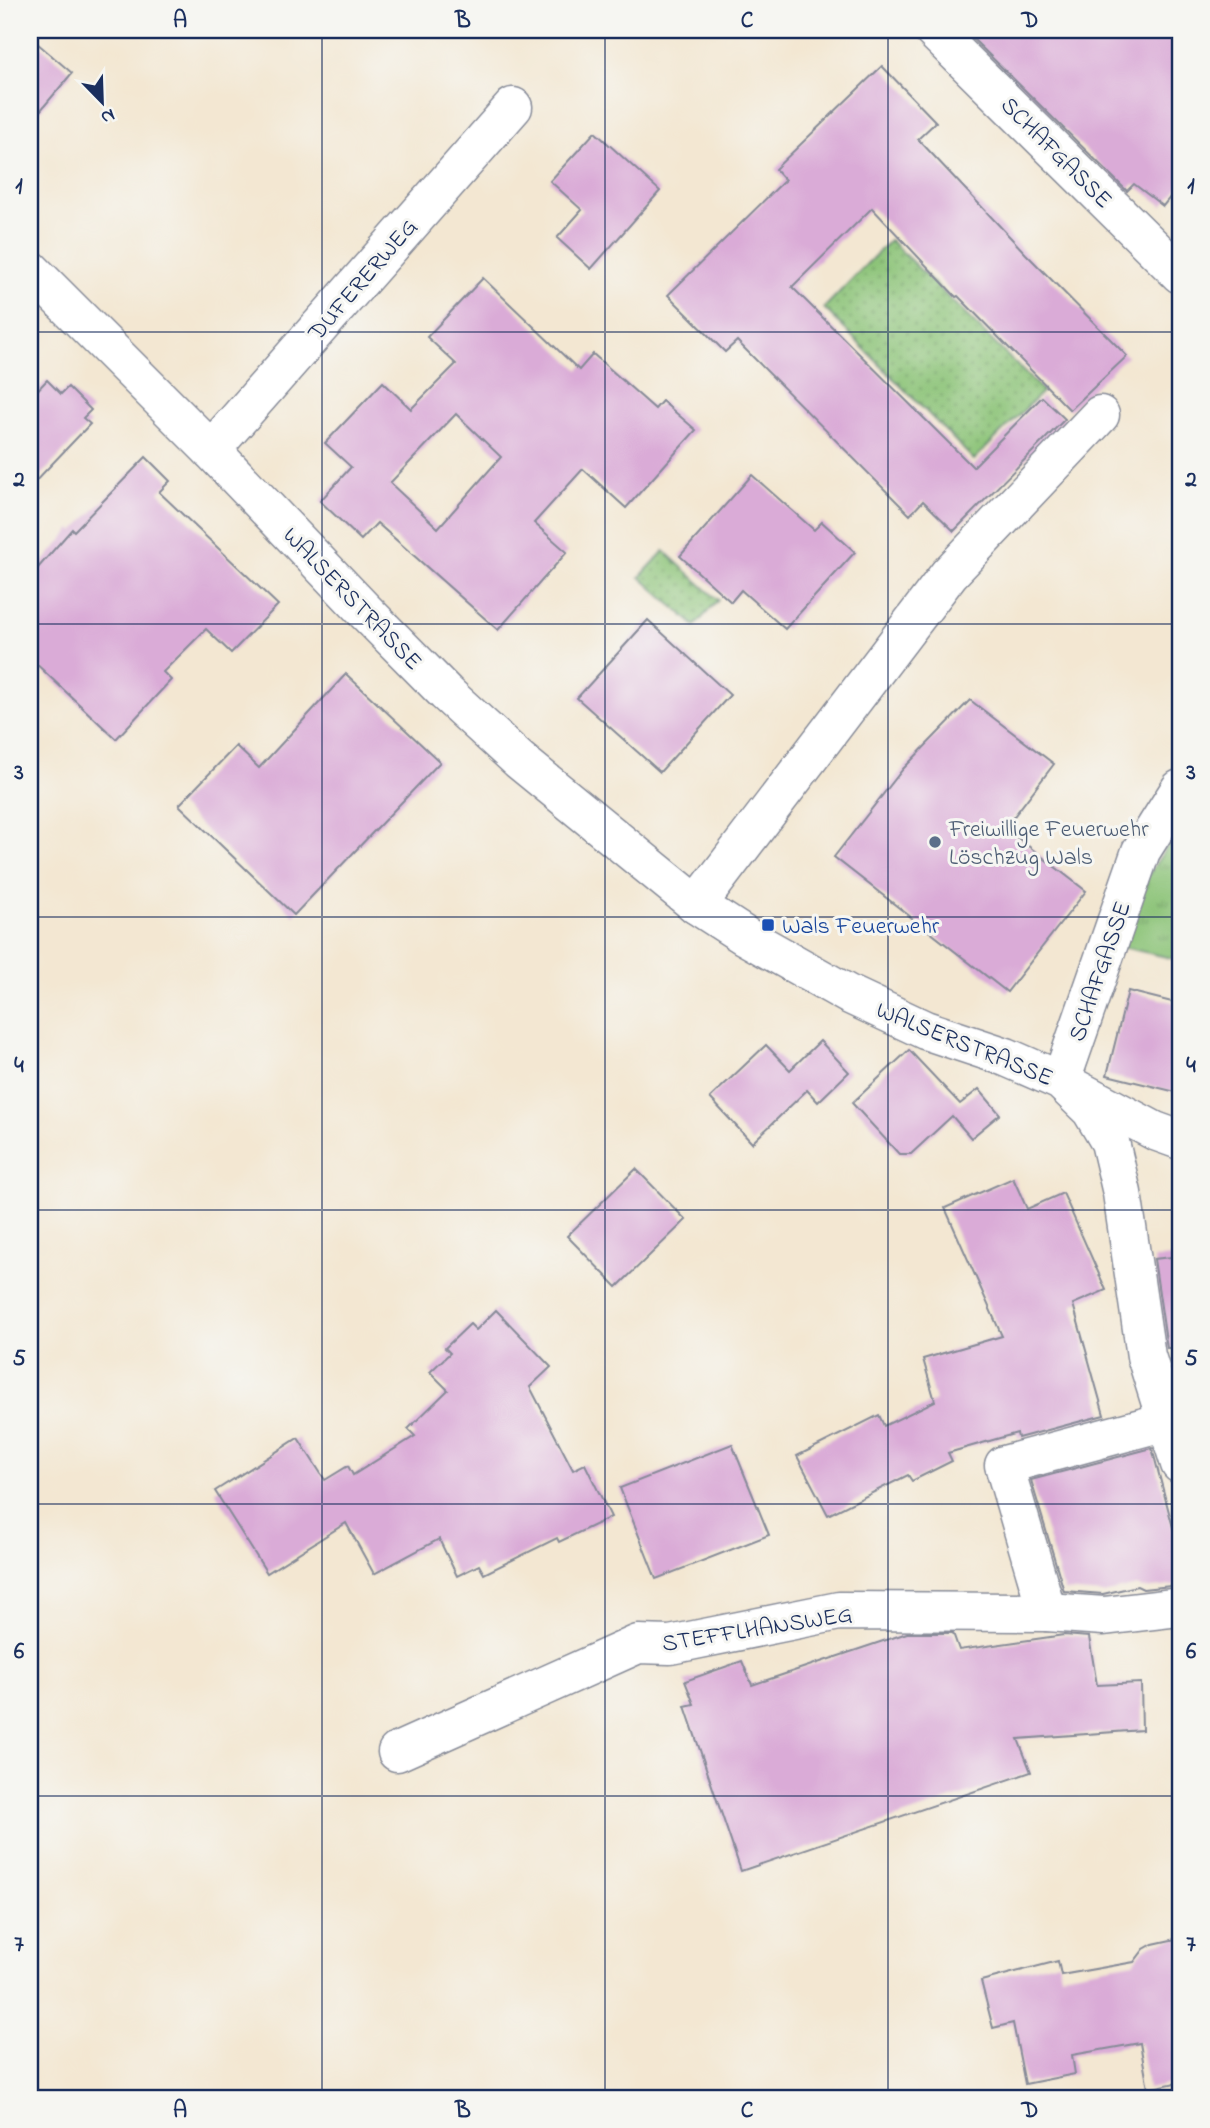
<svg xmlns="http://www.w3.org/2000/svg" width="1210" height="2128" font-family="'Indie Flower',sans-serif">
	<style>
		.grass { fill: url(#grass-tufts); stroke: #53796a; stroke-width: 2 }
		.park { fill: url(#park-dots); stroke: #53796a; stroke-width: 2 }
		.building { fill: #daabd7; fill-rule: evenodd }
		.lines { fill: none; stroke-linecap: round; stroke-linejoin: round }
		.minor-casing { stroke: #878b98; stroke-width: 41 }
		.tertiary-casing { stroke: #878b98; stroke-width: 41 }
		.minor { stroke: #fff; stroke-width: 38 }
		.tertiary { stroke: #fff; stroke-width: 38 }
		.grid { fill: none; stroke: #1b2f5e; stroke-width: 2; stroke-opacity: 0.55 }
		.service-dot { fill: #5c6f8a; stroke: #f6f6f2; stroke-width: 2.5 }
		.transit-dot { fill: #1a4fb4; stroke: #f6f6f2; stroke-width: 2.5 }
		.labels { text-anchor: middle; stroke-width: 6; stroke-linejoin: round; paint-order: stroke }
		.street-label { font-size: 24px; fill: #1b2f5e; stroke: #f6f6f2 }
		.service-label { font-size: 24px; fill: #4e5e75; stroke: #f6f6f2; text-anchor: start }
		.transit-label { font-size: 24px; fill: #164399; stroke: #f6f6f2; text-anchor: start }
		.neatline { fill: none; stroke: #1b2f5e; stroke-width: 2.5 }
		.grid-label { font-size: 23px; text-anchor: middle; font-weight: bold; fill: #1b2f5e }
	</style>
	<defs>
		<pattern id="grass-tufts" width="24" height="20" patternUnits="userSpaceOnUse" patternTransform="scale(1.75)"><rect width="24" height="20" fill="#8bc377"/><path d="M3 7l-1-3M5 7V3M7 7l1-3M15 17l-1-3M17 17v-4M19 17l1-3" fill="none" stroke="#719f65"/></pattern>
		<pattern id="park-dots" width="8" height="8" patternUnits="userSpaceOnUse" patternTransform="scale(1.75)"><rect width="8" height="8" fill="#8bc377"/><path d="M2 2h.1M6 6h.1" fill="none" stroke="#719f65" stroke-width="1.8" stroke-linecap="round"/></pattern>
	</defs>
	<rect width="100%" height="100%" fill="#f6f6f2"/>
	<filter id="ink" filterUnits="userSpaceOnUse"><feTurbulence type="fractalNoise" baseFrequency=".0143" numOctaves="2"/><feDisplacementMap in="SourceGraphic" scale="14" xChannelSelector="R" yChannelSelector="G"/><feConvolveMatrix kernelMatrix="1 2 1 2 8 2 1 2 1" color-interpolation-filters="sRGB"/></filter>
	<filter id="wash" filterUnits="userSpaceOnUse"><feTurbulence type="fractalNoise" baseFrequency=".00686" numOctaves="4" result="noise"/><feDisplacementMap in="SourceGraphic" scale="28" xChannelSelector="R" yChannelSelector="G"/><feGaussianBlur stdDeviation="1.57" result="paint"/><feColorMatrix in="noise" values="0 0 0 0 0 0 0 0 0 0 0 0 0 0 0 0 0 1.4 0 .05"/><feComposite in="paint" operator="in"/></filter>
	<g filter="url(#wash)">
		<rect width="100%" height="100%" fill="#f3e7d2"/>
		<path class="grass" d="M 1180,827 L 1180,960 L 1122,947 L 1147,877 Z"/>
		<g class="park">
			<path d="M 890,240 L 1043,391 L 974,460 L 824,308 Z"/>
			<path d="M 664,551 L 718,600 L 695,626 L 640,577 Z"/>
		</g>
		<g id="blocks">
			<g class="building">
				<path d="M 964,30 L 1180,30 L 1180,185 L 1163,206 L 1134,184 L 1127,191 Z"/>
				<path d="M 30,37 L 72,73 L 30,123 Z"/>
				<path d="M 882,66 L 936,122 L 918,139 L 1026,254 L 1127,356 L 1070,410 L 958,296 L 956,297 L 872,208 L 792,287 L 973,467 L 1042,397 L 1065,419 L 954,531 L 923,501 L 910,515 L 737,341 L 725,352 L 668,295 L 785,180 L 775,169 Z"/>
				<path d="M 595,132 L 660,191 L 591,269 L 557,238 L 582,210 L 550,181 Z"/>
				<path d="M 483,278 L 579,370 L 593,354 L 655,409 L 662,401 L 696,430 L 626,508 L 583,469 L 534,523 L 567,552 L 498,630 L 377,523 L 361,540 L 320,501 L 351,467 L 325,443 L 383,382 L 411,409 L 456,364 L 427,337 ZM 456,414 L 501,457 L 438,528 L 390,483 Z"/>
				<path d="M 47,380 L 61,394 L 68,387 L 91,410 L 83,418 L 90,424 L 30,487 L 30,398 Z"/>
				<path d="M 146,457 L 170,481 L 159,492 L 278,605 L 231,653 L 206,629 L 163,672 L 171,680 L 116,739 L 30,658 L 30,577 L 72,529 L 74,531 Z"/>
				<path d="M 752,475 L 814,530 L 822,522 L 855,552 L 785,629 L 741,590 L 731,602 L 680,556 Z"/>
				<path d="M 648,620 L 730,695 L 660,772 L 577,698 Z"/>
				<path d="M 346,674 L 440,762 L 294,915 L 179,805 L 236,746 L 259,768 Z"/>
				<path d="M 970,700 L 1054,764 L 1005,828 L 1086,891 L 1007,992 L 834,857 L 903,769 Z"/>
				<path d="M 1128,991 L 1180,1004 L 1180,1093 L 1107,1075 Z"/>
				<path d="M 820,1041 L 849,1072 L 818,1102 L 807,1090 L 752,1143 L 710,1098 L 766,1045 L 790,1070 Z"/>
				<path d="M 909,1050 L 960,1104 L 979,1089 L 1000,1114 L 971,1138 L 952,1116 L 911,1154 L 899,1154 L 852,1103 Z"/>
				<path d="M 636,1169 L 686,1220 L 617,1287 L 567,1236 Z"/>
				<path d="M 1013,1178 L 1027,1209 L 1063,1193 L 1106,1290 L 1073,1304 L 1104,1415 L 1018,1438 L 1017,1433 L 948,1453 L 952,1461 L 912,1481 L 908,1475 L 828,1515 L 797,1456 L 879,1415 L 884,1426 L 935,1401 L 923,1359 L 1002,1336 L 945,1208 Z"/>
				<path d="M 1180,1256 L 1180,1348 L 1167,1348 L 1154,1259 Z"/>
				<path d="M 496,1310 L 551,1367 L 530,1387 L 573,1470 L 585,1464 L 611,1517 L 559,1542 L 557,1538 L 484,1574 L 479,1565 L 457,1576 L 439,1539 L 374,1574 L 346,1523 L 267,1573 L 215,1491 L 298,1438 L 325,1480 L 348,1466 L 353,1475 L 415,1436 L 408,1429 L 448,1390 L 430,1372 L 450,1353 L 445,1348 L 470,1324 L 476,1330 Z"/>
				<path d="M 732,1444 L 769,1535 L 656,1579 L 620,1488 Z"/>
				<path d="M 1152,1448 L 1180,1554 L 1180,1585 L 1143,1589 L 1137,1586 L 1103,1594 L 1064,1591 L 1031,1480 Z"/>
				<path d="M 907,1633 L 953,1633 L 959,1650 L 1064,1635 L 1089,1637 L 1097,1685 L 1141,1683 L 1142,1730 L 1018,1739 L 1031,1772 L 741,1871 L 685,1706 L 694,1704 L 685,1681 L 742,1661 L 752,1685 Z"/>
				<path d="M 1180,1938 L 1180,2082 L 1148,2089 L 1140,2043 L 1072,2055 L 1075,2074 L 1025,2084 L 1013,2023 L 993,2028 L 981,1981 L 1058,1961 L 1061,1975 L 1134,1962 L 1144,1949 L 1153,1944 Z"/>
			</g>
		</g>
	</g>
	<g filter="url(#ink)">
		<use href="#blocks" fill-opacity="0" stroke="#878b98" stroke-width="2"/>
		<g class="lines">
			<defs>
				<g id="minor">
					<path d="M 933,30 L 1180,274"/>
					<path d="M 211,450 L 513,107"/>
					<path d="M 1180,789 L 1141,851 L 1061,1081 L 1155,1131 L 1180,1140"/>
					<path d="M 697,905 L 949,574 L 1100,415"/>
					<path d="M 1047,1612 L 1004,1465 L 1167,1421"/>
					<path d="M 397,1752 L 638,1644 L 670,1645 L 839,1611 L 1047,1612 L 1104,1616 L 1180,1607"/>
				</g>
				<path id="tertiary" d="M 30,269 L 211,450 L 362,608 L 446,693 L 519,760 L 697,905 L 745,936 L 848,994 L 925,1030 L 1006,1057 L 1061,1081 L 1091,1110 L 1110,1142 L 1122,1193 L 1146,1356 L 1180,1464"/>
			</defs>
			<use href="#minor" class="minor-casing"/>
			<use href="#tertiary" class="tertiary-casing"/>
			<use href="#minor" class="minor"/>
			<use href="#tertiary" class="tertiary"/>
		</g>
	</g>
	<path class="grid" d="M 322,30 L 322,2098M 605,30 L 605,2098M 888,30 L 888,2098M 30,332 L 1180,332M 30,624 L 1180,624M 30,917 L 1180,917M 30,1210 L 1180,1210M 30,1504 L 1180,1504M 30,1796 L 1180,1796"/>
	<circle class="service-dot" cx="935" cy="842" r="7"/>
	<rect class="transit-dot" x="761" y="918" width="14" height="14" rx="3.5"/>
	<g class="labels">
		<g class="street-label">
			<text transform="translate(1057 152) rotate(45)" y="8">SCHAFGASSE</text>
			<text transform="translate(362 279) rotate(-49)" y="8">DUFERERWEG</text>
			<text transform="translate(353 598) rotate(46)" y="8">WALSERSTRASSE</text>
			<text transform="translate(1099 971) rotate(-71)" y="8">SCHAFGASSE</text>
			<text transform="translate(965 1043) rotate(22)" y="8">WALSERSTRASSE</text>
			<text transform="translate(757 1628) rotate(-9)" y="8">STEFFLHANSWEG</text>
		</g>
		<g class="service-label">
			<text x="949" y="836">Freiwillige Feuerwehr<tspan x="949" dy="28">Löschzug Wals</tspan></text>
		</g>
		<g class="transit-label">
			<text x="782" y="933">Wals Feuerwehr</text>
		</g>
	</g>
	<rect width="1210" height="2128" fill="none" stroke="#f6f6f2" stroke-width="77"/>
	<g transform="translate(102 102) rotate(157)" stroke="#f6f6f2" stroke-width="5" paint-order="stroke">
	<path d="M0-5L12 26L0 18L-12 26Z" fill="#1b2f5e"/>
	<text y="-10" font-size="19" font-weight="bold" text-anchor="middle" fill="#1b2f5e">N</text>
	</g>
	<rect x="38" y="38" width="1134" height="2052" class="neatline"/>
	<g class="grid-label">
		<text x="180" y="27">A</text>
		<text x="463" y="27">B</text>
		<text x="747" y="27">C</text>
		<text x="1030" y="27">D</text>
		<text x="19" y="193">1</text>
		<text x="1191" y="193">1</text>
		<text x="19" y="486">2</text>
		<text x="1191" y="486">2</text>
		<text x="19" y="779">3</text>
		<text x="1191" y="779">3</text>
		<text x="19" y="1072">4</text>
		<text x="1191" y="1072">4</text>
		<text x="19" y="1365">5</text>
		<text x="1191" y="1365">5</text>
		<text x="19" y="1658">6</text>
		<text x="1191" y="1658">6</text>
		<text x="19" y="1951">7</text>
		<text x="1191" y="1951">7</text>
		<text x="180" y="2117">A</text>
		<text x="463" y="2117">B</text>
		<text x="747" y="2117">C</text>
		<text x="1030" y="2117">D</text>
	</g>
</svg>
